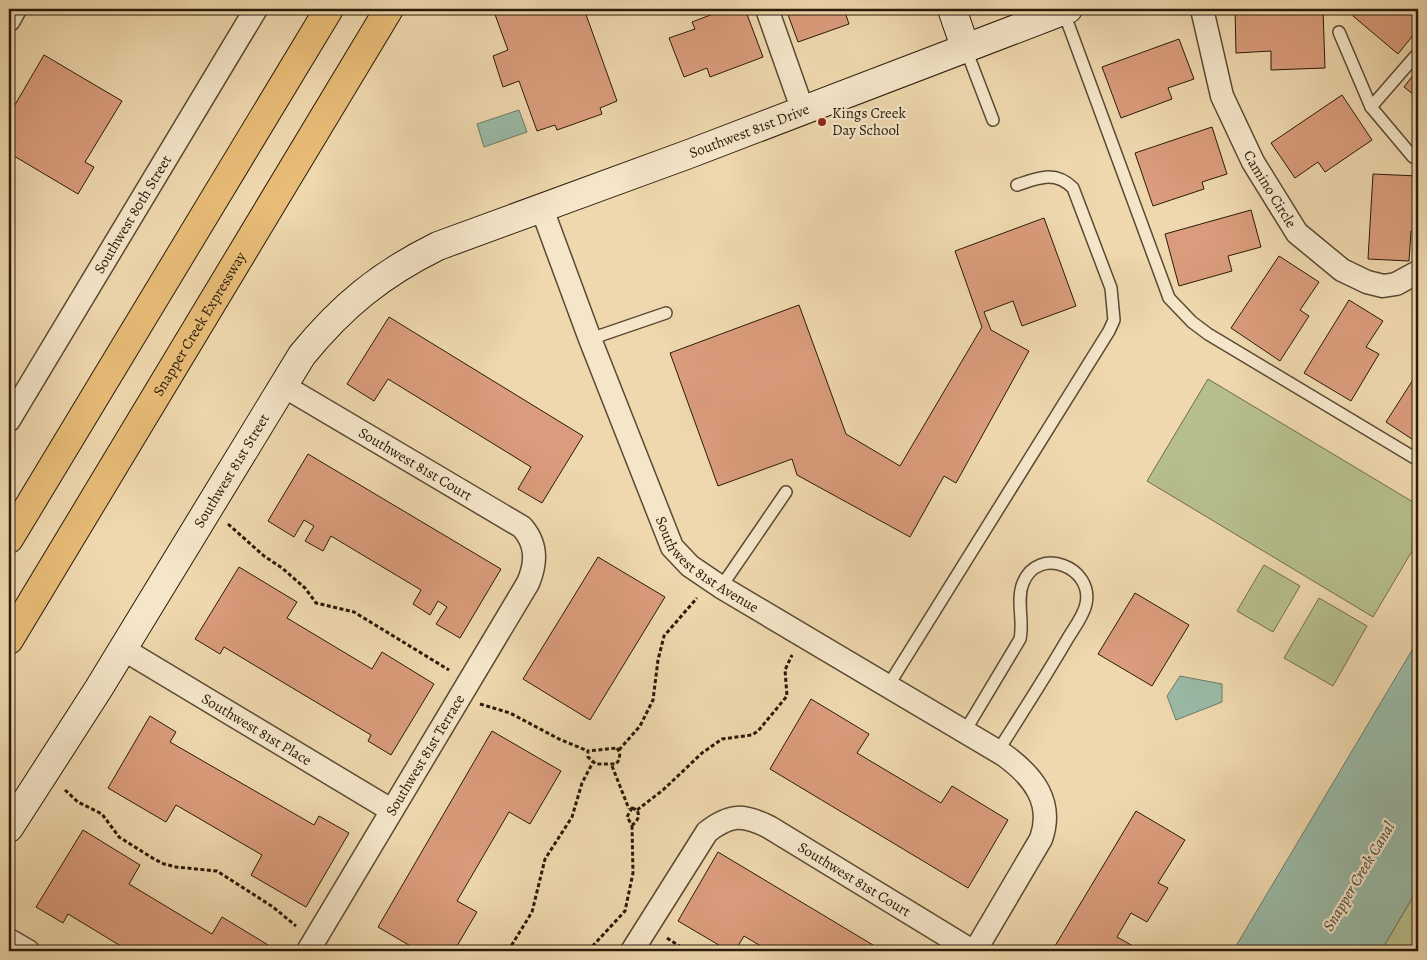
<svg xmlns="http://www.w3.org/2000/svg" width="1427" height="960" font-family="Alegreya,serif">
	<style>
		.green { fill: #b6bf8c; stroke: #706d4a }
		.water { fill: #9abaa7; stroke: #6d7a67 }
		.building { fill: #da9c7c; stroke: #291b08 }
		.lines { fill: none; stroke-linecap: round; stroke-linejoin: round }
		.lane-casing { stroke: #5a4a32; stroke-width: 14 }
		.street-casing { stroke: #5a4a32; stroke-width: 25 }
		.secondary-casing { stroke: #291b08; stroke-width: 30 }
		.highway-casing { stroke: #291b08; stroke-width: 30 }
		.path { stroke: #291b08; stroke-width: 3; stroke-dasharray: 4 2.5; stroke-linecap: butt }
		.lane { stroke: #f5e6ca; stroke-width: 11 }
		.street { stroke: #f5e6ca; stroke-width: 22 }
		.secondary { stroke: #f5e6ca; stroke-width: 28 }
		.highway { stroke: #e8bc77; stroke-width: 28 }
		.poi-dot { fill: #8f2418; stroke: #f5e6ca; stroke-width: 2 }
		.labels { text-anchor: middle; stroke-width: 4.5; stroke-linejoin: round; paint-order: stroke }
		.poi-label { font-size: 15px; fill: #291b08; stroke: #f5e6ca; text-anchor: start }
		.street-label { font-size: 15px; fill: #291b08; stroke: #f5e6ca }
		.water-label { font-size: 16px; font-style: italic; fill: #4b4b38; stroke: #f5e6ca }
	</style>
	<rect width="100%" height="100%" fill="#efd8ae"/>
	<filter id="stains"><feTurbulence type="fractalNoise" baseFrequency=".004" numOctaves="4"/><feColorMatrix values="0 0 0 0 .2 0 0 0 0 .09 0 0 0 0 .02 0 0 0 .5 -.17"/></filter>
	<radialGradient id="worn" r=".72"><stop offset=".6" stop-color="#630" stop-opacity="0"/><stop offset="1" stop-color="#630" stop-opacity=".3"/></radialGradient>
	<g class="green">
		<path d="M 1208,379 L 1418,505 L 1418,541 L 1373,617 L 1147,481 Z"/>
		<path d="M 1264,565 L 1300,586 L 1273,632 L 1237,611 Z"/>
		<path d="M 1319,598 L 1367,626 L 1333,686 L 1284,658 Z"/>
		<path d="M 1418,888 L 1418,945 L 1414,951 L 1381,951 Z"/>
	</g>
	<g class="water">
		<path d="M 519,110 L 527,132 L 484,147 L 477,124 Z"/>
		<path d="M 1418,640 L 1418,888 L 1381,951 L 1233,951 Z"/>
		<path d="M 1180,676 L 1222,684 L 1222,702 L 1176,720 L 1167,696 Z"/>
	</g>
	<g class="building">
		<path d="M 493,9 L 584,9 L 617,101 L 600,108 L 602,114 L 557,130 L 555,125 L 537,131 L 519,81 L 503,87 L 493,56 L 508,50 Z"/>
		<path d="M 726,9 L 745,9 L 763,57 L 710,77 L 707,68 L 684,77 L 669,38 L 695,29 L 692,22 Z"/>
		<path d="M 786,9 L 846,9 L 844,9 L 849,24 L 798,42 Z"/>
		<path d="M 1235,9 L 1323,9 L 1325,68 L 1271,70 L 1271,51 L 1236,53 Z"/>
		<path d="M 1359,9 L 1418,9 L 1418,29 L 1398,54 L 1353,16 Z"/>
		<path d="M 1179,39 L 1194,79 L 1168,88 L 1172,99 L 1121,118 L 1102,67 Z"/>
		<path d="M 44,55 L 122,101 L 85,162 L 94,167 L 78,194 L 9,153 L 9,115 Z"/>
		<path d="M 1418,69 L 1418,98 L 1404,87 Z"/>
		<path d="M 1342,95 L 1372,140 L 1325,172 L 1318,162 L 1295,178 L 1271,143 Z"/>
		<path d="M 1212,127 L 1227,174 L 1202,182 L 1204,189 L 1153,206 L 1135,153 Z"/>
		<path d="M 1373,174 L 1418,176 L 1418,231 L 1411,231 L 1409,261 L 1368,259 Z"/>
		<path d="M 1251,210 L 1261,247 L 1228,256 L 1232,271 L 1179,286 L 1165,234 Z"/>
		<path d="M 1044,218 L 1076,306 L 1022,326 L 1013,301 L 984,312 L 991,330 L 1029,351 L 956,483 L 944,476 L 910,537 L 797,475 L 792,459 L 718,486 L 670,353 L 799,305 L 846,434 L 900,466 L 982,327 L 955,251 Z"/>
		<path d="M 1279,256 L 1319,282 L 1300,310 L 1309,316 L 1280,361 L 1231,328 Z"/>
		<path d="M 1349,300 L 1383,321 L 1366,347 L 1379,354 L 1351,401 L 1304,373 Z"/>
		<path d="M 389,317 L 583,436 L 542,503 L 518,489 L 531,467 L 388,379 L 374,401 L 347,384 Z"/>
		<path d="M 1418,372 L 1418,443 L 1386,422 Z"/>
		<path d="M 308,454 L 501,569 L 460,638 L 436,624 L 447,607 L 438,601 L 430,615 L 413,604 L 421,590 L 331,536 L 323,551 L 305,541 L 314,526 L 304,520 L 294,537 L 268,521 Z"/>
		<path d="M 598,557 L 665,597 L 590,720 L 523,679 Z"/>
		<path d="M 239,567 L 297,602 L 287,618 L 372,669 L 382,652 L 434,684 L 391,755 L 368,741 L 371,735 L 224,647 L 220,654 L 195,639 Z"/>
		<path d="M 1135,593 L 1189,625 L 1152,686 L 1098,654 Z"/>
		<path d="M 811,699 L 869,734 L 857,753 L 941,803 L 952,786 L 1008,820 L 968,888 L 770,769 Z"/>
		<path d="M 150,716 L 176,732 L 170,742 L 314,825 L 319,816 L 349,833 L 306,907 L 251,875 L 262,855 L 176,805 L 166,822 L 108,788 Z"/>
		<path d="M 492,731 L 561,771 L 530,824 L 509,812 L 457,901 L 477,912 L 454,951 L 419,951 L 378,927 Z"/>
		<path d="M 1136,811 L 1185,840 L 1158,883 L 1168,888 L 1147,922 L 1131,913 L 1117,937 L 1133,946 L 1130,951 L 1052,951 Z"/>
		<path d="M 83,830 L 140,865 L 129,884 L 212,934 L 222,917 L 278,951 L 129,951 L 68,914 L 63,923 L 36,907 Z"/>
		<path d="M 718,852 L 883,951 L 769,951 L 744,936 L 735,951 L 729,951 L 678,921 Z"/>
	</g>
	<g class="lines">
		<defs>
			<g id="lane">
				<path d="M 1063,10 L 1169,298 L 1192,322 L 1208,334 L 1418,460"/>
				<path d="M 1339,32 L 1371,107 L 1413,157"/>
				<path d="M 965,47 L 993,120"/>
				<path d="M 1371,107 L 1418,53"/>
				<path d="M 590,339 L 666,313"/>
				<path d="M 721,587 L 786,492"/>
				<path d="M 888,686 L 1109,331 L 1114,320 L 1111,288 L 1073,188 C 1055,170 1038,178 1017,185"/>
				<path d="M 965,731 L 1020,639 C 1024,621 1016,600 1023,583 C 1038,545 1094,567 1086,604 C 1084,615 1074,628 1068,638 C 1046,676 1022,713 998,751"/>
			</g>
			<g id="street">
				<path d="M 767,9 L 803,111"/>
				<path id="s1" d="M 1202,9 L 1222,96 L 1253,162 L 1297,233 L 1342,270 L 1367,282 L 1383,286 L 1396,284 L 1418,272"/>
				<path d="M 9,20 L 15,9"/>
				<path id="s2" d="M 542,209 L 590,339 L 672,547 L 690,566 L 721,587 L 1004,755 C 1033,776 1054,802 1041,839 L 975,951"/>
				<path id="s3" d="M 282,385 L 522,527 C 537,544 537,562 528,583 L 308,951"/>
				<path id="s4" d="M 9,420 L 256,9"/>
				<path id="s5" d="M 123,649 L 391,810"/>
				<path d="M 9,940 L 28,951"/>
				<path id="s6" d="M 632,951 L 707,832 C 730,814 743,814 769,827 L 972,951"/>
			</g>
			<g id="secondary">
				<path d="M 952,9 L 965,47"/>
				<path id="s7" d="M 9,828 L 99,688 L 302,355 C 342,306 381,274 438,246 L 689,154 L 1068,9"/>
			</g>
			<g id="highway">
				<path d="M 9,539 L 329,9"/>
				<path id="s8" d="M 9,640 L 389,9"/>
			</g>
		</defs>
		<use href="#lane" class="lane-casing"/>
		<use href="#street" class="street-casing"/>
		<use href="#secondary" class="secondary-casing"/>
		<use href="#highway" class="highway-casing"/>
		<g class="path">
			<path d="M 228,524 L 264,556 L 282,568 L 305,588 L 316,603 L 354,612 L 449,670"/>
			<path d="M 480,704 L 510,713 L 559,739 L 588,751"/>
			<path d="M 617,748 L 620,753 L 619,760 L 616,764 L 596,764 L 588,757 L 588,751 Z"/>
			<path d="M 619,750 L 640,726 L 653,700 L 658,660 L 664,636 L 697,598"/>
			<path d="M 612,766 L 629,809"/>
			<path d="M 65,790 L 78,802 L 102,814 L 119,837 L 154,859 L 164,864 L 176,867 L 217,871 L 273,907 L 296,926"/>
			<path d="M 632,808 L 637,810 C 640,816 638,821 632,825 L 627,817 Z"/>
			<path d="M 637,810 L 663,790 L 702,753 L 722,739 L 752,735 L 758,731 L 787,696 L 785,670 L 792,655"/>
			<path d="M 667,938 L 687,951"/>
			<path d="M 508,951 L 532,912 L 545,859 L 572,817 L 582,783 L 593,762"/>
			<path d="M 588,951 L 625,911 L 633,873 L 632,825"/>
		</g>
		<use href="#lane" class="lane"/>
		<use href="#street" class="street"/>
		<use href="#secondary" class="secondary"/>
		<use href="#highway" class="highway"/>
	</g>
	<circle class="poi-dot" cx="822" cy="122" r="5"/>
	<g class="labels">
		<g class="poi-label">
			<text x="832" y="118">Kings Creek<tspan x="832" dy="17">Day School</tspan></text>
		</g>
		<g class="street-label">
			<text dy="5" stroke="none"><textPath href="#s7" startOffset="1064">Southwest 81st Drive</textPath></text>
			<text dy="5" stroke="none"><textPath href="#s1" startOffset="194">Camino Circle</textPath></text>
			<text dy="5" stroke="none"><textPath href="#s4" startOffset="240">Southwest 80th Street</textPath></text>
			<text dy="5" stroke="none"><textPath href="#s8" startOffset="369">Snapper Creek Expressway</textPath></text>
			<text dy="5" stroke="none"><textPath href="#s3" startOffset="155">Southwest 81st Court</textPath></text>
			<text dy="5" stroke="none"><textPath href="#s7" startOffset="421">Southwest 81st Street</textPath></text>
			<text dy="5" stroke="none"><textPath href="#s2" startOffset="399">Southwest 81st Avenue</textPath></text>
			<text dy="5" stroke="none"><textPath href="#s5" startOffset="156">Southwest 81st Place</textPath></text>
			<text transform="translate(425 755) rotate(-59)" y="5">Southwest 81st Terrace</text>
			<text dy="5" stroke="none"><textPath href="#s6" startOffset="308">Southwest 81st Court</textPath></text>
		</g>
		<g class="water-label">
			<text transform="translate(1358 876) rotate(-59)" y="6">Snapper Creek Canal</text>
		</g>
	</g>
	<rect width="1427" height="960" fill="none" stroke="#efd8ae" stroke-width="30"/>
	<rect x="10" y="10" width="1407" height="940" fill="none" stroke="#291b08" stroke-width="2.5"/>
	<rect x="15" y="15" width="1397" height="930" fill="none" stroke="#291b08"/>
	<rect width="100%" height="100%" filter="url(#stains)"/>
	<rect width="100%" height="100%" fill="url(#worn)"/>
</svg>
